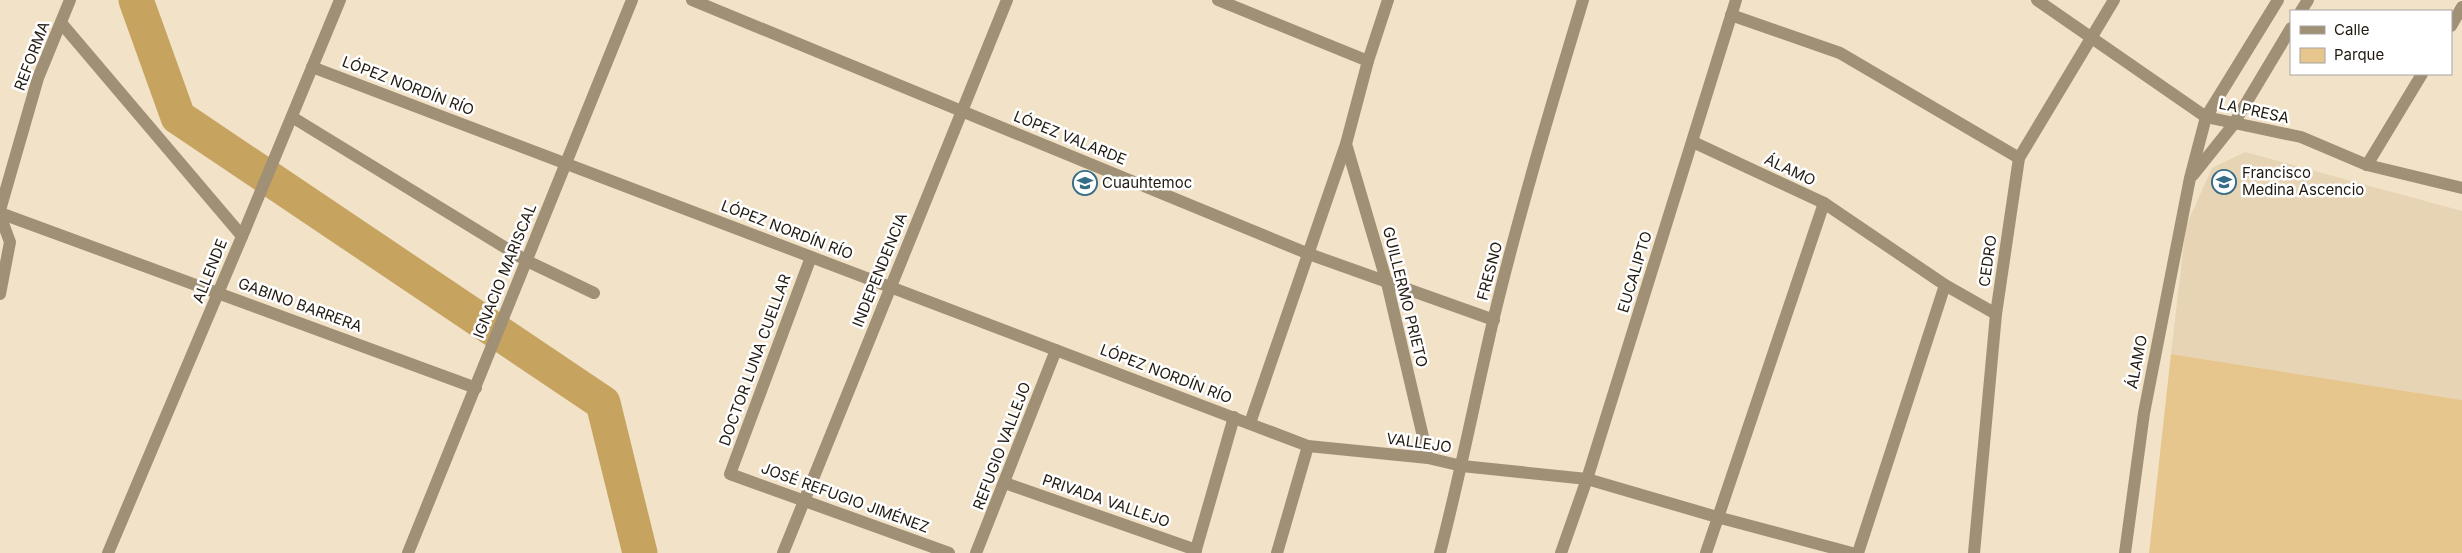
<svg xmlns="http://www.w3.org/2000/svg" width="2462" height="553" font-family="Inter,sans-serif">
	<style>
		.built { fill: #e7d4b5 }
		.green { fill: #e6c68d }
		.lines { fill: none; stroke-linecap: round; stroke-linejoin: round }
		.river { stroke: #c7a360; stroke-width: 35 }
		.minor { stroke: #a09075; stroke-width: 12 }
		.labels { text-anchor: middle; stroke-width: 5; stroke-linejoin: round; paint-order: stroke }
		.street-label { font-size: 15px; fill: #201a11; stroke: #fff }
		.poi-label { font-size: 15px; fill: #201a11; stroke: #fff; text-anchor: start }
	</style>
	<rect width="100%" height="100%" fill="#f1e2c8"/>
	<path class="built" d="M 2245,152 L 2462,211 L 2462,400 L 2171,354 L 2186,226 L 2212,168 Z"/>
	<path class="green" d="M 2171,354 L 2462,400 L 2462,553 L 2149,553 Z"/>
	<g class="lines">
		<path class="river" d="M 136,0 L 178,117 L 603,403 L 640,553"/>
		<g class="minor">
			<path d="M 692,0 L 1309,254 L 1494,320"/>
			<path d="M 1218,0 L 1368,61"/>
			<path d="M 2037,0 L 2206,117 L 2301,137 L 2367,165 L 2462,188"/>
			<path d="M 2301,11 L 2308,0"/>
			<path d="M 1731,15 L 1840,53 L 2019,158"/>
			<path d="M 62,24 L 242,236"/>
			<path d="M 2451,26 L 2462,7"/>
			<path d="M 312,67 L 1308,446 L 1428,458 L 1462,466 L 1587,479 L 1717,517 L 1852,553"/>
			<path d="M 292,117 L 527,261 L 594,293"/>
			<path d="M 1693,142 L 1824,203 L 1945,285 L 1996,314"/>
			<path d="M 1346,144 L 1387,283 L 1428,458"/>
			<path d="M 2367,165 L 2422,74"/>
			<path d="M 2193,175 L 2233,125 L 2291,28"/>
			<path d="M 0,210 L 38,78 L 70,0"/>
			<path d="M 0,213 L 476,388"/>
			<path d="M 0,215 L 10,242 L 0,294"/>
			<path d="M 811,257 L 730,474 L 949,553"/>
			<path d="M 1250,423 L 1346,144 L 1368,61 L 1388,0"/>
			<path d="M 1005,483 L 1196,550"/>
			<path d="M 108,553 C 187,369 264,185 340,0"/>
			<path d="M 408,553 L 632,0"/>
			<path d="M 783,553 L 1007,0"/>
			<path d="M 976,553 L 1056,350"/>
			<path d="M 1195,553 L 1234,417"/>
			<path d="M 1277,553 L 1308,446"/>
			<path d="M 1440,553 C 1460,476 1475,398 1493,321 C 1519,213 1551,106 1583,0"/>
			<path d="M 1561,553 L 1587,479 L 1736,0"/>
			<path d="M 1706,553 L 1824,203"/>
			<path d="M 1858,553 L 1945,285"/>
			<path d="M 1974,553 L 1996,314 L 2019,158 L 2114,0"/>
			<path d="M 2125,553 L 2144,413 L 2190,178 L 2206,117 L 2278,0"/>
		</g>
	</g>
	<defs>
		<symbol id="school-ring" viewBox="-11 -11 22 22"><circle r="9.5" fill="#fff" stroke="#356c86" stroke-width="1.5"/><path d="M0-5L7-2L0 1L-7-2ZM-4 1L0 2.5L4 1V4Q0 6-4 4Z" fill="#356c86"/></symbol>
	</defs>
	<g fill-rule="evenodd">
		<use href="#school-ring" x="2210" y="168" width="28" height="28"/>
		<use href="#school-ring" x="1071" y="169" width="28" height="28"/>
	</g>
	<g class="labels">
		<g class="street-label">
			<text transform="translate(32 56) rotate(-69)" y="5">REFORMA</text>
			<text transform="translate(408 86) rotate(21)" y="5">LÓPEZ NORDÍN RÍO</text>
			<text transform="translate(2254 111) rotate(12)" y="5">LA PRESA</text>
			<text transform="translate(1070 138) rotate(22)" y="5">LÓPEZ VALARDE</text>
			<text transform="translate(1790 170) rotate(25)" y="5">ÁLAMO</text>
			<text transform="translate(787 230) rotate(21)" y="5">LÓPEZ NORDÍN RÍO</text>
			<text transform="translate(1988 261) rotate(-82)" y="5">CEDRO</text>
			<text transform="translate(880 270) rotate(-68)" y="5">INDEPENDENCIA</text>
			<text transform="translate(210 271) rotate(-68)" y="5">ALLENDE</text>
			<text transform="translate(505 271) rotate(-68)" y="5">IGNACIO MARISCAL</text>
			<text transform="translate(1490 271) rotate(-75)" y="5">FRESNO</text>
			<text transform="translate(1635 272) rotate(-73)" y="5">EUCALIPTO</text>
			<text transform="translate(1405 297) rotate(76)" y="5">GUILLERMO PRIETO</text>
			<text transform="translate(300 305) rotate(20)" y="5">GABINO BARRERA</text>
			<text transform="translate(755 360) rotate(-70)" y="5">DOCTOR LUNA CUELLAR</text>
			<text transform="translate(2137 362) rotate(-79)" y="5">ÁLAMO</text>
			<text transform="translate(1166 374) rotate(21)" y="5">LÓPEZ NORDÍN RÍO</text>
			<text transform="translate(1419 443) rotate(8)" y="5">VALLEJO</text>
			<text transform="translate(1002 446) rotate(-69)" y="5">REFUGIO VALLEJO</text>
			<text transform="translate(845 498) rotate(20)" y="5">JOSÉ REFUGIO JIMÉNEZ</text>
			<text transform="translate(1106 501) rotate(19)" y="5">PRIVADA VALLEJO</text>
		</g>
		<g class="poi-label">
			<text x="2242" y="178">Francisco<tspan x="2242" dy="17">Medina Ascencio</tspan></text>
			<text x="1102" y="188">Cuauhtemoc</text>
		</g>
	</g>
	<rect x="2290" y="10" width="162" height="65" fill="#ffffff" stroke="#a6a3a0"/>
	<rect x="2300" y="26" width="25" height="8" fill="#a09075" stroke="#a6a3a0"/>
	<text x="2334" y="35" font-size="15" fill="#201a11">Calle</text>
	<rect x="2300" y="48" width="25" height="15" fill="#e6c68d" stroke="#a6a3a0"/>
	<text x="2334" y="60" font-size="15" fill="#201a11">Parque</text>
</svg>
